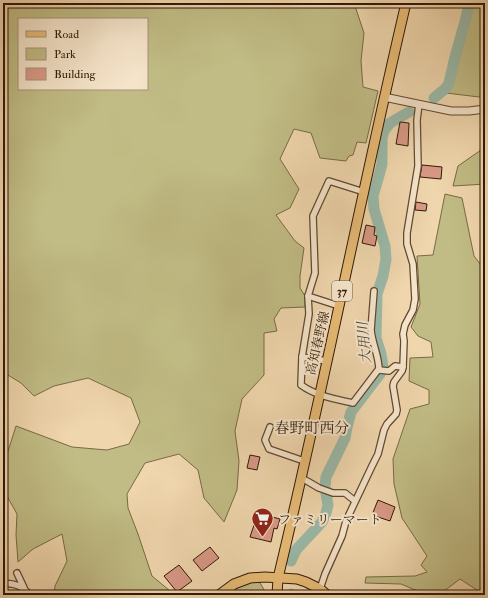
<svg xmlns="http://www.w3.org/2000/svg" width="488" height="598" font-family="'IM FELL Double Pica','Noto Serif JP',serif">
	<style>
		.green { fill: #c1bc85; stroke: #786a46; fill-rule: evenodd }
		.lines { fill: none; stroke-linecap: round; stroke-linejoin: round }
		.river { stroke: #9ab9a8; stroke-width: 11 }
		.building { fill: #d99987; stroke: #301907 }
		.minor-casing { stroke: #604830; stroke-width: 8 }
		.tertiary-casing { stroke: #604830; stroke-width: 9 }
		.primary-casing { stroke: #301907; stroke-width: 11 }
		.minor { stroke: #f5e4ca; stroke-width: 5.5 }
		.tertiary { stroke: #f5e4ca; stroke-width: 7 }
		.primary { stroke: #e8bb76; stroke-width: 9 }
		.labels { text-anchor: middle; stroke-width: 4; stroke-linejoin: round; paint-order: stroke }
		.shield { fill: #f5e4ca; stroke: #6b5642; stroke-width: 1 }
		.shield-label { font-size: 12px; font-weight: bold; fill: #301907 }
		.street-label { font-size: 13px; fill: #301907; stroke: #f5e4ca }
		.poi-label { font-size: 13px; fill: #301907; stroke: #f5e4ca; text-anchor: start }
		.water-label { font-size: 14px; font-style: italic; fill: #504937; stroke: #f5e4ca }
		.quarter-label { font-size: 15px; fill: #301907; stroke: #f5e4ca }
	</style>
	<rect width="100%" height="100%" fill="#f0d6ad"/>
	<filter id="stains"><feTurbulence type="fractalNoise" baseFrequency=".005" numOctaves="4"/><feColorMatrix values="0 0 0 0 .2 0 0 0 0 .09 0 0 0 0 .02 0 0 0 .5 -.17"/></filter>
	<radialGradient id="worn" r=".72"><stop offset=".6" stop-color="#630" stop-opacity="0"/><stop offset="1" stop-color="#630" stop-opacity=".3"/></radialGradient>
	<g class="green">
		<path d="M 3,3 L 354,3 L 364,33 L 361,61 L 363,87 L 378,91 L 366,143 L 357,142 L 353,155 L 349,156 L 346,161 L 320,158 L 311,133 L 294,129 L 280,159 L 299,189 L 290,208 L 276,215 L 295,241 L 304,248 L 300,276 L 300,288 L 305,296 L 305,307 L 281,308 L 274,319 L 277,331 L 264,333 L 264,375 L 242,399 L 235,431 L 239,461 L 237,490 L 224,522 L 204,498 L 198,470 L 179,454 L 145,463 L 127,494 L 128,508 L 138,534 L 152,576 L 175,595 L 54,595 L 55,586 L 67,561 L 62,534 L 33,549 L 18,562 L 16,535 L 17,514 L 3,489 L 3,467 L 16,426 L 72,447 L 107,450 L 129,444 L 140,422 L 131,398 L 88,378 L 54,386 L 34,396 L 21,383 L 3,372 ZM 19,19 L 147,19 L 147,89 L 19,89 Z"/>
		<path d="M 473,3 L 485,3 L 485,95 L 479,97 L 446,93 L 456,69 L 465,27 Z"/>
		<path d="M 481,150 L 485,150 L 485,184 L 453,186 L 458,166 Z"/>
		<path d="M 445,194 L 462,198 L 474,256 L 485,270 L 485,595 L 483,595 L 483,594 L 460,579 L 439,595 L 427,595 L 401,584 L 365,583 L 366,577 L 415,576 L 427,572 L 421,565 L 427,556 L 402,518 L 394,484 L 393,459 L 410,409 L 429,404 L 429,390 L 409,381 L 410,358 L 433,357 L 431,342 L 418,336 L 411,327 L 420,304 L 417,256 L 433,255 Z"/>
		<path d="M 259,581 L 267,595 L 222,595 L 241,584 Z"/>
	</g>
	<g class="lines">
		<g class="river">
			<path d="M 434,98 L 446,88 L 449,83 L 455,57 L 466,18 L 469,3"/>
			<path d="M 291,561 L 296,550 L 322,522 L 326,513 L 328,505 L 325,487 L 326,477 L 345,438 L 347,427 L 351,412 L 380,374 L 383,367 L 381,354 L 376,338 L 377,294 L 383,276 L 386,259 L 385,246 L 374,209 L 373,196 L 378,179 L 382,164 L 382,138 L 384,131 L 390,123 L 409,112"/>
			<path d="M 291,594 L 292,595"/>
		</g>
	</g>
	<g class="building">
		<path d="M 400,122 L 409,123 L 408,146 L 396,144 Z"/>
		<path d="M 422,165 L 442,167 L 441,179 L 420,177 Z"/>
		<path d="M 416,202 L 427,204 L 426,211 L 415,210 Z"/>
		<path d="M 366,225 L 375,227 L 374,235 L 377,236 L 375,246 L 362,243 Z"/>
		<path d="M 250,455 L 260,457 L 257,470 L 247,468 Z"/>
		<path d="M 378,500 L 395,507 L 390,521 L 372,515 Z"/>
		<path d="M 261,514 L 280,519 L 277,529 L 274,528 L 271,542 L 250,537 L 254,525 L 258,526 Z"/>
		<path d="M 210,547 L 219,558 L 202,571 L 193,560 Z"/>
		<path d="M 179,565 L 192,581 L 177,592 L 164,576 Z"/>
	</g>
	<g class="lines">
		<defs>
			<g id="minor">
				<path d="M 308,296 L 309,314 L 302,357 L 327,361"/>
				<path d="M 339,306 L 308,296 L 315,273 L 313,216 L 329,181 L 364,192"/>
				<path d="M 302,357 L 301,385 C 316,396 335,399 353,403 L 378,370 L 379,370 C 379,356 372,343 371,330 L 374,291"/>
				<path d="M 379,370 L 389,371 L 395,366 L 403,367"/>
				<path d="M 270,427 L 265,440 L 269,449 L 304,461"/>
				<path d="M 301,478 L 307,481 L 319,488 L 333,493 L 345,493 L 355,501"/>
				<path d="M 17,573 L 24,588"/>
				<path d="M 3,583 C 16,584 21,585 30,595"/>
				<path d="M 320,589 L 325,574 L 342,536 L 346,521 L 372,466 L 378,454 L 384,430 L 387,424 L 396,414 L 397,410 L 393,386 L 394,382 L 402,371 L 403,367 L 404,341 L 403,334 L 405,325 L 413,310 L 415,299 L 413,264 L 407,244 L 407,233 L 418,166 L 417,120 L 419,104"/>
			</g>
			<path id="tertiary" d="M 384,97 L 451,111 L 469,111 L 485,109"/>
			<g id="primary">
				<path d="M 219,595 L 234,584 L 250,578 L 265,577 L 297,579 L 306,582 L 320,589 L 327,595"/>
				<path d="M 277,595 L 278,578 C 324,387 361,194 406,3"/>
			</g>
		</defs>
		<use href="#minor" class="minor-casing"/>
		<use href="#tertiary" class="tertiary-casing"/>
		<use href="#primary" class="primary-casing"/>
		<use href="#minor" class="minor"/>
		<use href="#tertiary" class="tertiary"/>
		<use href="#primary" class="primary"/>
	</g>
	<defs>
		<symbol id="supermarket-pin" viewBox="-11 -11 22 30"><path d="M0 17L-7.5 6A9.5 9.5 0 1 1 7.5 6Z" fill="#8f2418" stroke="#f5e4ca"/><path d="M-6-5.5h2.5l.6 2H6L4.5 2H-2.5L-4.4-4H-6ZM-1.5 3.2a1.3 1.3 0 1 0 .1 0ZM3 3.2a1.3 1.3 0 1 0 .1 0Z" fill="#fff"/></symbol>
	</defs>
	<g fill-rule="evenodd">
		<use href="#supermarket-pin" x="250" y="506" width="25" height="34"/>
	</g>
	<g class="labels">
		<rect class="shield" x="332" y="281" width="20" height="20" rx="3"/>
		<g class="shield-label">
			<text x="342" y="295">37</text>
		</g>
		<g class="street-label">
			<text transform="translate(317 343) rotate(-77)" y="5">高知春野線</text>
		</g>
		<g class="poi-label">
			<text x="278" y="524">ファミリーマート</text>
		</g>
		<g class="water-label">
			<text transform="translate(364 343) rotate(-95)" y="5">大用川</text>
		</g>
		<g class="quarter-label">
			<text x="312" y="433">春野町西分</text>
		</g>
	</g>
	<rect width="488" height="598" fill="none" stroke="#f0d6ad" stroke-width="16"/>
	<rect x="4" y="4" width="480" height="590" fill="none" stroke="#301907" stroke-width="2"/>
	<rect x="8" y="8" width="472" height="582" fill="none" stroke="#301907"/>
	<rect x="18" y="18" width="130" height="72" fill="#f5e4ca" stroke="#a6937c"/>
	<rect x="26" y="31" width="20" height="6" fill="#e8bb76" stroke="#a6937c"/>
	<text x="54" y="38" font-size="12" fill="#301907">Road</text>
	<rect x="26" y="48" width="20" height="12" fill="#c1bc85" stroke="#a6937c"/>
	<text x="54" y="58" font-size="12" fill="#301907">Park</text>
	<rect x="26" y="68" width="20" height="12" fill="#d99987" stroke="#a6937c"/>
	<text x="54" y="78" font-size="12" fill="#301907">Building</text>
	<rect width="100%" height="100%" filter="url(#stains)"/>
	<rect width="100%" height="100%" fill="url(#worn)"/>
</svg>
